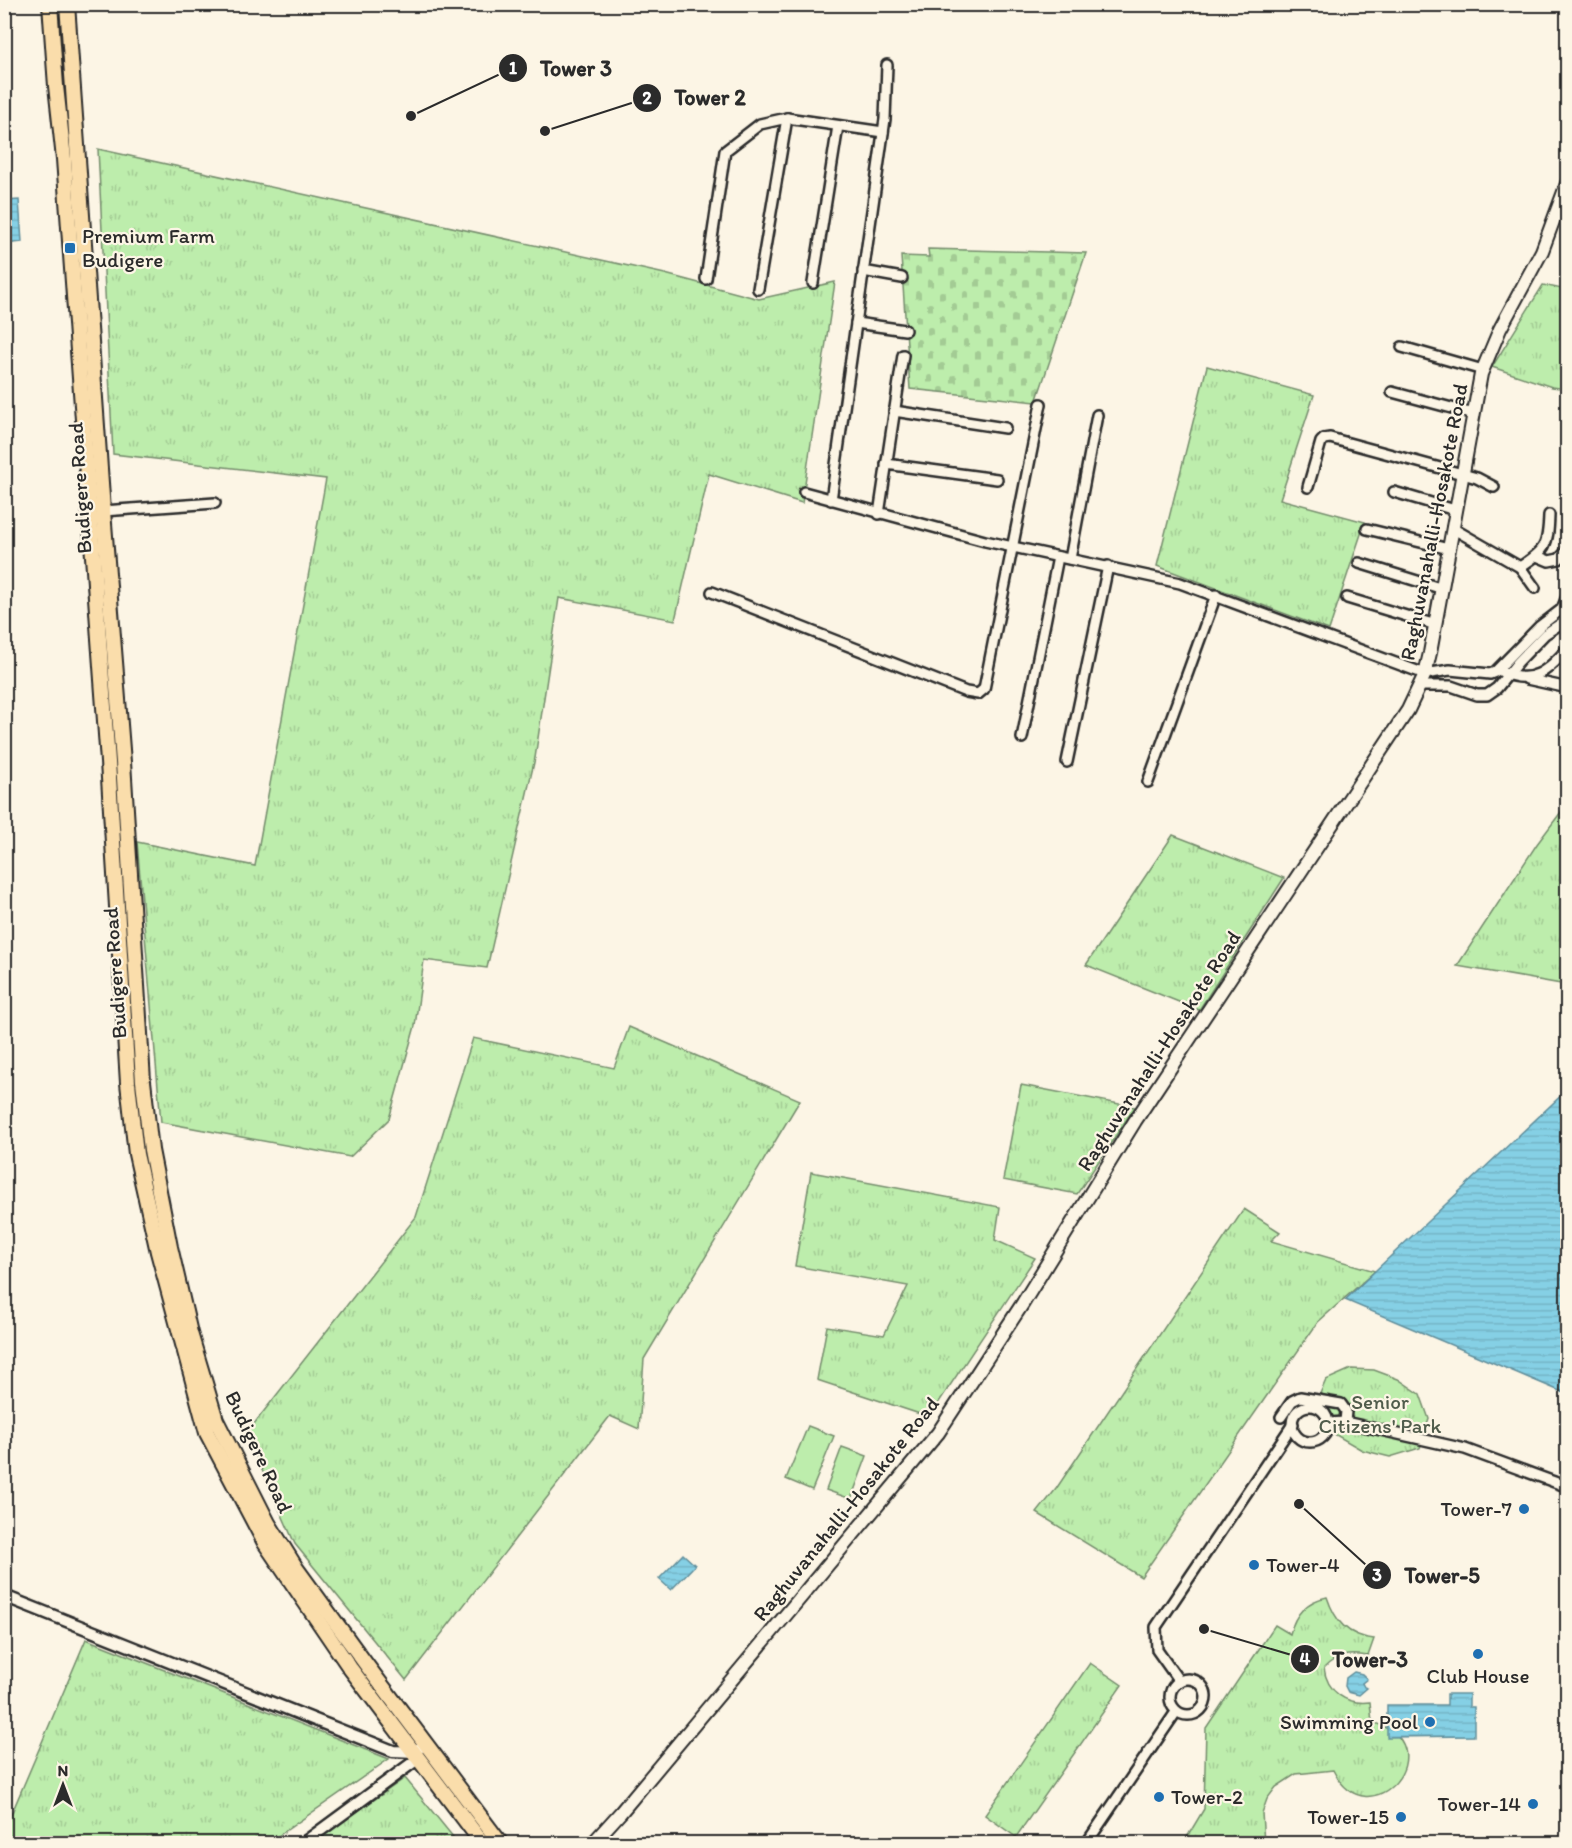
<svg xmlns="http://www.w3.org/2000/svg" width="1572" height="1848" font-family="Itim,sans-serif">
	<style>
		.grass { fill: url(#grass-tufts); stroke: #748c6c; stroke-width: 1.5 }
		.cemetery { fill: url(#cemetery-stones); stroke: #748c6c; stroke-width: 1.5 }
		.pitch { fill: #bdedac; stroke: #748c6c; stroke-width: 1.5 }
		.water { fill: url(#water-rules); stroke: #618e9b; stroke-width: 1.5 }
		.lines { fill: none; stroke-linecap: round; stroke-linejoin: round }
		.minor-casing { stroke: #2b2b2b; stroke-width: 14 }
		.tertiary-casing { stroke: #2b2b2b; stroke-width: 15 }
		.secondary-casing { stroke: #2b2b2b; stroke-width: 16 }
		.primary-casing { stroke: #2b2b2b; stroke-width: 18 }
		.minor { stroke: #fcf5e5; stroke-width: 9 }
		.tertiary { stroke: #fcf5e5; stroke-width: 10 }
		.secondary { stroke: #fcf5e5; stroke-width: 12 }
		.primary { stroke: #faddab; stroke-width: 14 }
		.poi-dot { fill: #1f6fb2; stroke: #fcf5e5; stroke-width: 2 }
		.labels { text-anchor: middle; stroke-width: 4.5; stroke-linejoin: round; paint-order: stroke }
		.poi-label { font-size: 21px; fill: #2b2b2b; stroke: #fcf5e5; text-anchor: end }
		.street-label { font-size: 21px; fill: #2b2b2b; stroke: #fcf5e5 }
		.park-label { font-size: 21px; fill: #505c4b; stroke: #fcf5e5 }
		.leader { fill: none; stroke: #2b2b2b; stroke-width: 2 }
		.callout-dot { fill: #2b2b2b; stroke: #fcf5e5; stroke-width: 2 }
		.mark-label { font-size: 18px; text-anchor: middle; font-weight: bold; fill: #fff }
		.callout-label { font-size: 22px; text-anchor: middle; font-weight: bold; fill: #2b2b2b; stroke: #fcf5e5; stroke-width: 4.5; stroke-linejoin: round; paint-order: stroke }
	</style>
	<defs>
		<pattern id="grass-tufts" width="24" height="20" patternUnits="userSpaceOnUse" patternTransform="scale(1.5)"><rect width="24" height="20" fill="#bdedac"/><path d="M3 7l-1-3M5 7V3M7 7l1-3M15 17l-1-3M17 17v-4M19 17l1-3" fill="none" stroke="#a3cb94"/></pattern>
		<pattern id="cemetery-stones" width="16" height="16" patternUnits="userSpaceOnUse" patternTransform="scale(1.5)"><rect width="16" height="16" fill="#bdedac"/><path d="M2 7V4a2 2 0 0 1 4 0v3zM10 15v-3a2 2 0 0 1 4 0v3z" fill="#a3cb94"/></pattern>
		<pattern id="water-rules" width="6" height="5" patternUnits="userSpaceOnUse" patternTransform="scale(1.5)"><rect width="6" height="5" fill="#85d0e5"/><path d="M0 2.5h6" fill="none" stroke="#73b3c5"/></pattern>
	</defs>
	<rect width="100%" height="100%" fill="#fcf5e5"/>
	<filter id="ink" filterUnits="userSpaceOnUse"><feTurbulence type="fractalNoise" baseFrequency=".0167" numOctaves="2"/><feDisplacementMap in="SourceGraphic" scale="12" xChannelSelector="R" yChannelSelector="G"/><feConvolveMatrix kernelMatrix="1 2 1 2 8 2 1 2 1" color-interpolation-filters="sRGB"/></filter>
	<g filter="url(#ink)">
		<g class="grass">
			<path d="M 98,149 L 665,274 L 759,299 L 835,282 L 802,503 L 709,474 L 675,620 L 559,598 L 535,758 L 487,968 L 424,960 L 415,1026 L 389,1119 L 350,1157 L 161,1122 L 137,842 L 255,866 L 326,479 L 113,454 Z"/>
			<path d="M 1543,285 L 1567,290 L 1567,389 L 1552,387 L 1492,367 Z"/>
			<path d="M 1207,366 L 1314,395 L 1280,499 L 1365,522 L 1329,630 L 1157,566 Z"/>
			<path d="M 1567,804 L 1567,985 L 1457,966 L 1537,844 Z"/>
			<path d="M 1173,835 L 1284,878 L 1199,1010 L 1086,965 Z"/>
			<path d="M 629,1027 L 800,1100 L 644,1359 L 639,1429 L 610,1416 L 406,1680 L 295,1544 L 246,1434 L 416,1217 L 473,1038 L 614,1068 Z"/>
			<path d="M 1021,1085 L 1135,1107 L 1077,1194 L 1003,1180 Z"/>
			<path d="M 811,1172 L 1000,1207 L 995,1240 L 1035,1258 L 929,1417 L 817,1380 L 827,1326 L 884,1335 L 908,1286 L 795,1266 Z"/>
			<path d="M 1244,1209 L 1280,1232 L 1271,1241 L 1375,1271 L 1318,1322 L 1141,1577 L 1037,1513 L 1056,1489 Z"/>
			<path d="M 1351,1369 L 1374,1370 L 1398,1379 L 1420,1394 L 1429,1419 L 1420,1448 L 1390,1457 L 1362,1450 L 1329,1431 L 1315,1405 L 1326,1380 Z"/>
			<path d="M 1327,1597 C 1335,1621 1347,1636 1374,1639 L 1368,1656 C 1349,1653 1337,1654 1324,1668 C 1327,1692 1346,1705 1370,1702 L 1372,1722 C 1452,1744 1370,1843 1333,1770 L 1296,1774 L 1276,1787 L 1267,1799 L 1262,1813 L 1264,1843 L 1183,1844 L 1204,1809 L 1206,1728 L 1275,1625 L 1290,1634 C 1295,1613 1307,1601 1327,1597 Z"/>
			<path d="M 86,1639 L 389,1759 L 268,1843 L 5,1843 L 5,1829 Z"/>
			<path d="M 1090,1663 L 1122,1685 L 1016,1837 L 985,1815 Z"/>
			<path d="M 405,1778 L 458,1843 L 313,1843 Z"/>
		</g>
		<path class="cemetery" d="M 928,249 L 1086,253 L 1036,402 L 910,389 L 901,256 L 929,257 Z"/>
		<g class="pitch">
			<path d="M 808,1426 L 834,1436 L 812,1490 L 786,1479 Z"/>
			<path d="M 842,1447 L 867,1456 L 851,1499 L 826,1490 Z"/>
		</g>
		<g class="water">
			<path d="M 19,200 L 22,242 L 5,244 L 5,201 Z"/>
			<path d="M 1567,1090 L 1567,1394 L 1345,1300 L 1375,1271 Z"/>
			<path d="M 683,1554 L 695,1565 L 671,1590 L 659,1579 Z"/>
			<path d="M 1354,1672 L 1362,1674 L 1367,1679 L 1362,1683 L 1364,1687 L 1367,1688 L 1359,1695 L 1348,1692 L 1345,1686 L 1346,1678 Z"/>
			<path d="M 1447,1694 L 1469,1694 L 1469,1707 L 1474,1707 L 1474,1736 L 1387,1737 L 1387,1705 L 1447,1705 Z"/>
		</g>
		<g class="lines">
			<defs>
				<g id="minor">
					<path d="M 863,271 L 902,278"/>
					<path d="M 706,279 L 725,151 L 760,124 L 787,118 L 883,132"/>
					<path d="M 813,283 L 838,126"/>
					<path d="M 758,289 L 787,118"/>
					<path d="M 856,323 L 905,330"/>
					<path d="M 1402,347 L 1483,370"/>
					<path d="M 1392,392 L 1474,414"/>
					<path d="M 894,411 L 1005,428"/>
					<path d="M 886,464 L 997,479"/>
					<path d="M 1308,487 L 1321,442 L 1324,439 L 1330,438 L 1477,478 L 1494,487"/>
					<path d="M 804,492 L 985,541 L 1180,583 L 1425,674 L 1450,670 L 1490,674 L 1495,672 L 1540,626 L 1562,609 L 1568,594"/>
					<path d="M 1394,492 L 1455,510"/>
					<path d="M 831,500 L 885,119 L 887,65"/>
					<path d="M 103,511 L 215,503"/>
					<path d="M 879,514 L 903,355"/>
					<path d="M 1452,528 L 1520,567 L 1535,588"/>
					<path d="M 1367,529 L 1449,549"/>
					<path d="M 1537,556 L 1549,561 L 1559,559 L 1568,550"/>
					<path d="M 1070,559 L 1097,415"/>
					<path d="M 1359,563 L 1443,589"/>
					<path d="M 1520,567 C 1546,550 1548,546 1549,515"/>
					<path d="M 712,592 L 966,692 L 978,694 L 984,689 L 1041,404"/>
					<path d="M 1347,598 L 1436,625"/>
					<path d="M 1502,672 C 1532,686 1548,671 1568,648"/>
					<path d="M 1527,679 L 1568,688"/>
					<path d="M 1419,686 L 1451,686 L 1477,695 L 1487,695 L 1497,688 L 1518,662 L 1545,634 L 1568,619"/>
					<path d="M 1022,738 L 1058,557"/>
					<path d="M 1067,762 L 1108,566"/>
					<path d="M 1148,782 L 1216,595"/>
					<circle cx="1310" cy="1424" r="18"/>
					<path d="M 1281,1417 L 1292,1401 L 1300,1397 L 1341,1404 L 1346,1411 L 1345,1422"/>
					<path d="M 1329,1423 L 1345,1422 L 1465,1449 L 1568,1487"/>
					<circle cx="1188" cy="1697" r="18"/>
					<path d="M 1179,1681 L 1157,1650 L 1156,1627 L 1293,1424"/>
					<path d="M 1086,1844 L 1176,1712"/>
				</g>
				<g id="tertiary">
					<path d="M 4,1596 L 393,1751 L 414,1752 L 426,1743"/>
					<path d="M 302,1844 L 419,1758"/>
				</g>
				<path id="secondary" d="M 592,1844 L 621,1812 L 938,1433 L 1023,1303 L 1135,1121 L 1408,710 L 1425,674 L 1430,653 L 1481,374 L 1500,329 L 1542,251 L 1568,181"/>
				<g id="primary">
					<path d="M 50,4 L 56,86 L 64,159 L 108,762 L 128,1083 L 136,1154 L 158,1252 L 207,1433 L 265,1543 L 350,1668 L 483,1844"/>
					<path d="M 67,4 L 103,511 L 123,762 L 143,1081 L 151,1150 L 170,1247 L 190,1333 L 216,1420 L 268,1523 L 296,1568 L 368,1667 L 501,1844"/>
				</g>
			</defs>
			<use href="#minor" class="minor-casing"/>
			<use href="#tertiary" class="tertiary-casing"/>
			<use href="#secondary" class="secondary-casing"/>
			<use href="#primary" class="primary-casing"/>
			<use href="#minor" class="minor"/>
			<use href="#tertiary" class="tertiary"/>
			<use href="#secondary" class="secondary"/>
			<use href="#primary" class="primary"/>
		</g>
	</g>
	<g class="poi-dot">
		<rect x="64" y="242" width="12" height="12" rx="3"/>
		<circle cx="1524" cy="1509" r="6"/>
		<circle cx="1254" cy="1565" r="6"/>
		<circle cx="1478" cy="1654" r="6"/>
		<circle cx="1430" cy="1722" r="6"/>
		<circle cx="1159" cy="1797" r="6"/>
		<circle cx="1533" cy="1804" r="6"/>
		<circle cx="1401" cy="1817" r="6"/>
	</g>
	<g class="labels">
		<g class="poi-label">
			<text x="82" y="243" text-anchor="start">Premium Farm<tspan x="82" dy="24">Budigere</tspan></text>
			<text x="1512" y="1516">Tower-7</text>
			<text x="1266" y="1572" text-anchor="start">Tower-4</text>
			<text x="1478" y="1683" text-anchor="middle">Club House</text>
			<text x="1418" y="1729">Swimming Pool</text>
			<text x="1171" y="1804" text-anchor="start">Tower-2</text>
			<text x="1521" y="1811">Tower-14</text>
			<text x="1389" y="1824">Tower-15</text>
		</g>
		<g class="street-label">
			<text transform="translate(80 488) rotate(-94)" y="7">Budigere Road</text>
			<text transform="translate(1434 522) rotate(-79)" y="7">Raghuvanahalli-Hosakote Road</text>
			<text transform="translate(115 973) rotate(-94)" y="7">Budigere Road</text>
			<text transform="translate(1159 1051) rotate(-57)" y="7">Raghuvanahalli-Hosakote Road</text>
			<text transform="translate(259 1452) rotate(65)" y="7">Budigere Road</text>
			<text transform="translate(846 1509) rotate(-51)" y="7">Raghuvanahalli-Hosakote Road</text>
		</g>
		<g class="park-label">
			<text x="1380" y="1409">Senior<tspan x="1380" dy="24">Citizens' Park</tspan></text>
		</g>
	</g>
	<path class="leader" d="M411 116L513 68M545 131L647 98M1299 1504L1377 1575M1204 1629L1305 1659"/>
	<g class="callout-dot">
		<circle cx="411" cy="116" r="6"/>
		<circle cx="545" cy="131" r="6"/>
		<circle cx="1299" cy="1504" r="6"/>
		<circle cx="1204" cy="1629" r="6"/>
		<circle cx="513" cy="68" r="15"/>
		<circle cx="647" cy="98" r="15"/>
		<circle cx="1377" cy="1575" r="15"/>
		<circle cx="1305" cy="1659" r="15"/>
	</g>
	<g class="mark-label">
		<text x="513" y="74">1</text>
		<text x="647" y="104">2</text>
		<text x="1377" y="1581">3</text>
		<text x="1305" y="1665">4</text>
	</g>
	<g class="callout-label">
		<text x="576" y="76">Tower 3</text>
		<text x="710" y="105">Tower 2</text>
		<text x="1442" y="1583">Tower-5</text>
		<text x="1370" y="1667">Tower-3</text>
	</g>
	<rect width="1572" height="1848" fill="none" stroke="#fcf5e5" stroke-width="24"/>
	<rect x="12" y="12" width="1548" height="1824" fill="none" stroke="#2b2b2b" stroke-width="2" filter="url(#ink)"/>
	<g transform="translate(63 1785)" stroke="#fcf5e5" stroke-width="4.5" paint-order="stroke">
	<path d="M0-4.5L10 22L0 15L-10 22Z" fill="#2b2b2b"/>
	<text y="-9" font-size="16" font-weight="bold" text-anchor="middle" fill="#2b2b2b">N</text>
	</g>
</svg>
